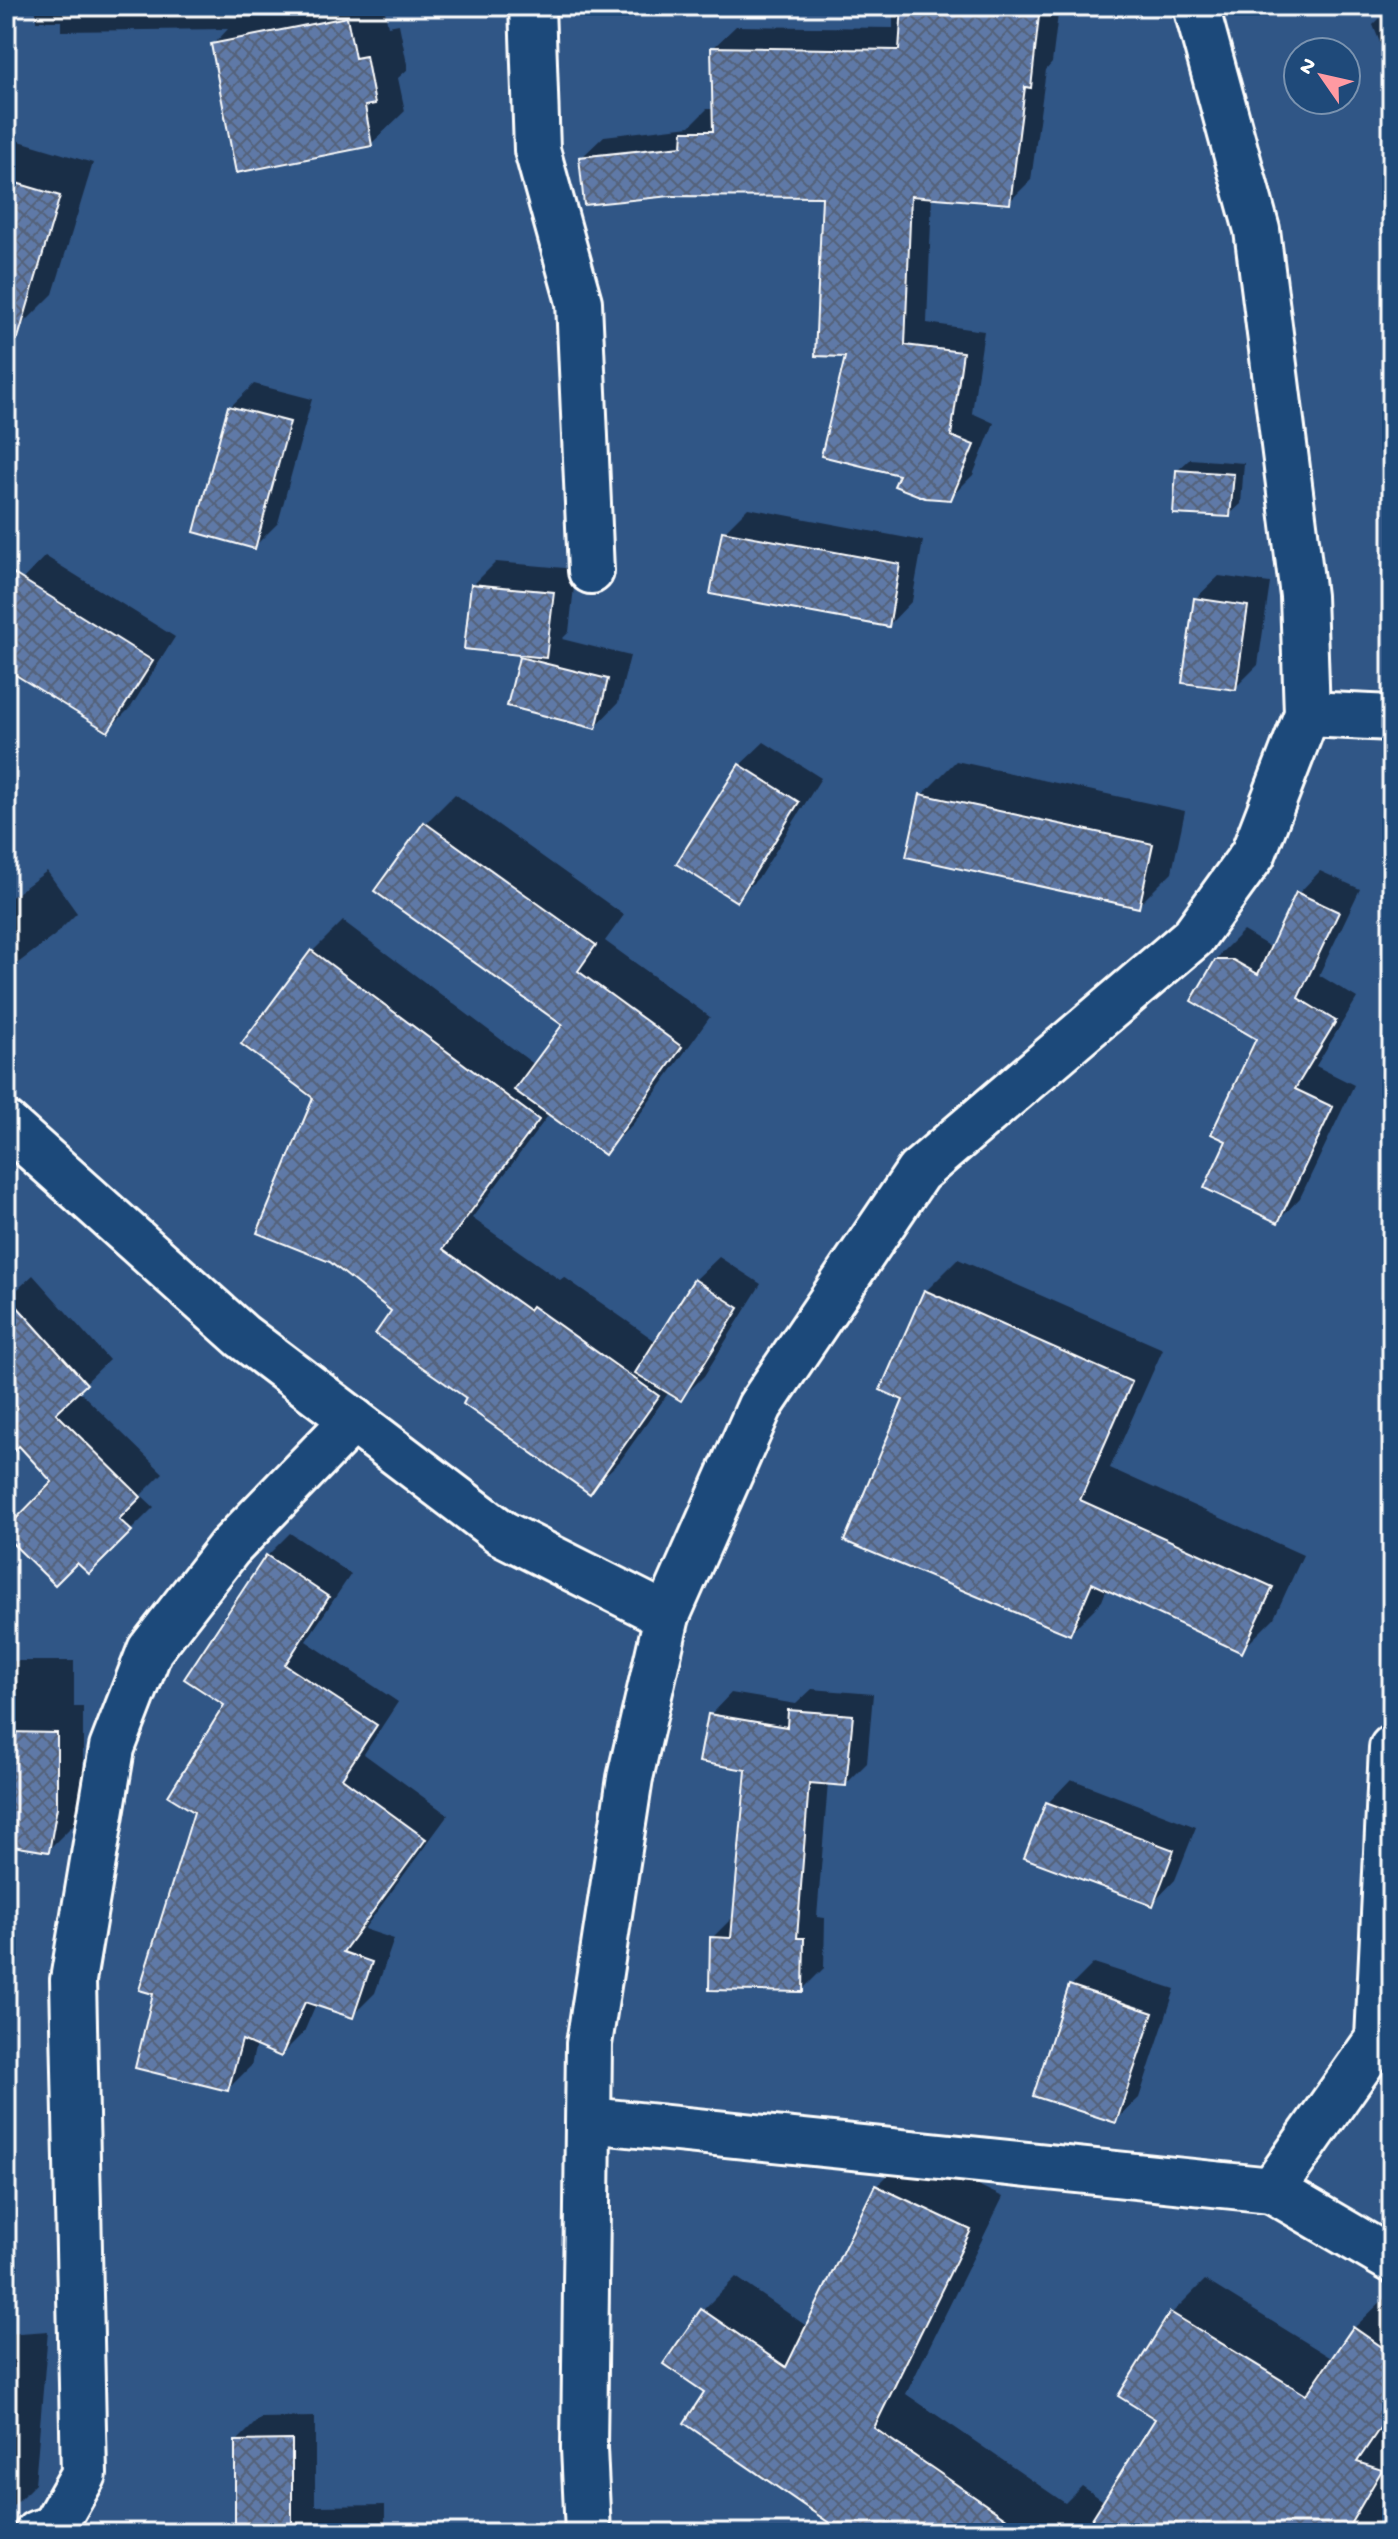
<svg xmlns="http://www.w3.org/2000/svg" width="1398" height="2539" font-family="'Gochi Hand',sans-serif">
	<style>
		.shadow { fill: #0007 }
		.building { fill: url(#building-cross-hatch); stroke: #fff; stroke-width: 2 }
		.lines { fill: none; stroke-linecap: round; stroke-linejoin: round }
		.street-casing { stroke: #fff; stroke-width: 50 }
		.street { stroke: #1f4a7a; stroke-width: 44 }
	</style>
	<defs>
		<pattern id="building-cross-hatch" width="8" height="8" patternUnits="userSpaceOnUse" patternTransform="scale(2)"><rect width="8" height="8" fill="#5e79a7"/><path d="M0 0l8 8M0 8l8-8" fill="none" stroke="#55627a"/></pattern>
	</defs>
	<rect width="100%" height="100%" fill="#305686"/>
	<filter id="ink" filterUnits="userSpaceOnUse"><feTurbulence type="fractalNoise" baseFrequency=".0125" numOctaves="2"/><feDisplacementMap in="SourceGraphic" scale="16" xChannelSelector="R" yChannelSelector="G"/><feConvolveMatrix kernelMatrix="1 2 1 2 8 2 1 2 1" color-interpolation-filters="sRGB"/></filter>
	<g filter="url(#ink)">
		<g class="shadow">
			<path d="M 36,6 L 257,6 L 253,10 L 273,6 L 384,6 L 388,26 L 399,24 L 408,69 L 398,78 L 405,111 L 371,144 L 213,45 L 228,29 L 61,31 L 61,21 L 36,21 Z"/>
			<path d="M 893,6 L 1059,6 L 1052,63 L 1046,70 L 1031,180 L 1009,202 L 932,196 L 927,323 L 984,331 L 972,413 L 994,423 L 973,475 L 950,498 L 901,474 L 848,355 L 824,195 L 581,158 L 604,136 L 690,126 L 707,109 L 715,109 L 713,48 L 736,26 L 893,28 Z"/>
			<path d="M 1392,6 L 1392,73 L 1373,25 Z"/>
			<path d="M 6,137 L 93,163 L 53,294 L 19,328 L 6,324 Z"/>
			<path d="M 254,384 L 312,399 L 278,523 L 254,547 L 230,407 Z"/>
			<path d="M 1190,459 L 1244,463 L 1241,504 L 1229,515 L 1178,470 Z"/>
			<path d="M 748,508 L 923,541 L 912,601 L 889,625 L 724,532 Z"/>
			<path d="M 45,556 L 175,637 L 131,707 L 108,730 L 6,667 L 6,605 L 22,580 Z"/>
			<path d="M 496,562 L 576,569 L 569,632 L 562,639 L 630,656 L 618,703 L 595,727 L 521,658 L 525,653 L 473,585 Z"/>
			<path d="M 1219,576 L 1270,583 L 1258,665 L 1235,688 L 1195,599 Z"/>
			<path d="M 764,742 L 821,778 L 760,876 L 737,899 L 740,765 Z"/>
			<path d="M 956,761 L 1185,811 L 1172,872 L 1138,906 L 922,795 Z"/>
			<path d="M 455,794 L 624,915 L 605,941 L 710,1017 L 633,1124 L 604,1153 L 550,1113 L 472,1218 L 560,1280 L 564,1277 L 657,1342 L 695,1280 L 719,1257 L 761,1284 L 704,1376 L 681,1399 L 669,1392 L 620,1461 L 589,1491 L 469,1398 L 394,1311 L 331,1260 L 315,1097 L 312,952 L 343,921 L 535,1065 L 564,1025 L 377,890 L 426,823 Z"/>
			<path d="M 47,871 L 77,913 L 54,936 L 6,972 L 6,901 Z"/>
			<path d="M 1320,871 L 1360,889 L 1319,975 L 1357,998 L 1316,1066 L 1354,1085 L 1300,1198 L 1278,1221 L 1229,1140 L 1258,1039 L 1194,1000 L 1221,953 L 1243,931 L 1272,948 L 1298,894 Z"/>
			<path d="M 958,1259 L 1163,1349 L 1110,1468 L 1303,1555 L 1274,1618 L 1242,1650 L 1107,1588 L 1102,1601 L 1070,1633 L 905,1399 L 926,1291 Z"/>
			<path d="M 33,1275 L 109,1360 L 78,1390 L 163,1473 L 141,1495 L 154,1507 L 89,1572 L 77,1560 L 6,1534 L 54,1483 L 6,1428 L 6,1300 Z"/>
			<path d="M 290,1533 L 351,1574 L 306,1641 L 398,1702 L 364,1754 L 448,1815 L 364,1929 L 394,1939 L 375,1993 L 352,2016 L 316,2004 L 304,2032 L 281,2055 L 256,2044 L 251,2066 L 228,2089 L 227,1704 L 187,1678 L 267,1556 Z"/>
			<path d="M 6,1661 L 74,1661 L 74,1707 L 83,1707 L 83,1778 L 75,1823 L 48,1850 L 7,1843 L 6,1923 Z"/>
			<path d="M 812,1689 L 873,1694 L 867,1763 L 846,1784 L 828,1783 L 817,1917 L 825,1918 L 824,1968 L 802,1990 L 712,1938 L 733,1917 L 748,1769 L 710,1715 L 731,1693 L 796,1704 Z"/>
			<path d="M 1071,1779 L 1196,1827 L 1175,1880 L 1152,1904 L 1048,1803 Z"/>
			<path d="M 1094,1963 L 1175,1989 L 1139,2098 L 1115,2121 L 1071,1986 Z"/>
			<path d="M 910,2153 L 1003,2197 L 906,2394 L 1065,2503 L 1082,2486 L 1105,2502 L 1158,2418 L 1121,2395 L 1172,2313 L 1205,2280 L 1333,2359 L 1354,2328 L 1388,2295 L 1392,2298 L 1392,2423 L 1388,2429 L 1392,2430 L 1392,2533 L 848,2533 L 707,2392 L 703,2310 L 736,2277 L 808,2327 L 877,2186 Z"/>
			<path d="M 48,2331 L 35,2484 L 13,2506 L 6,2506 L 6,2334 Z"/>
			<path d="M 315,2417 L 315,2506 L 385,2505 L 385,2533 L 237,2533 L 237,2441 L 260,2418 Z"/>
		</g>
		<g class="building">
			<path d="M 902,6 L 1040,6 L 1031,88 L 1025,87 L 1010,204 L 911,196 L 905,345 L 963,352 L 951,436 L 974,445 L 951,500 L 925,498 L 894,486 L 899,475 L 821,456 L 845,357 L 815,356 L 822,197 L 670,196 L 584,205 L 579,157 L 682,146 L 683,131 L 713,131 L 711,47 L 899,50 Z"/>
			<path d="M 347,17 L 355,58 L 366,56 L 375,104 L 365,106 L 372,146 L 236,173 L 211,44 Z"/>
			<path d="M 6,180 L 60,196 L 18,338 L 6,336 Z"/>
			<path d="M 228,406 L 290,422 L 255,549 L 194,532 Z"/>
			<path d="M 1176,470 L 1234,474 L 1230,517 L 1173,514 Z"/>
			<path d="M 722,531 L 900,564 L 889,627 L 710,594 Z"/>
			<path d="M 6,569 L 153,661 L 108,732 L 6,669 Z"/>
			<path d="M 471,584 L 554,592 L 546,658 L 464,649 Z"/>
			<path d="M 1194,598 L 1248,606 L 1236,690 L 1182,683 Z"/>
			<path d="M 519,657 L 608,679 L 596,729 L 507,706 Z"/>
			<path d="M 739,764 L 799,802 L 737,902 L 676,864 Z"/>
			<path d="M 920,794 L 1153,844 L 1139,908 L 906,857 Z"/>
			<path d="M 424,822 L 596,945 L 578,971 L 682,1047 L 605,1155 L 514,1090 L 562,1025 L 374,891 Z"/>
			<path d="M 1296,892 L 1339,912 L 1298,998 L 1336,1021 L 1295,1089 L 1333,1107 L 1278,1223 L 1204,1188 L 1226,1141 L 1211,1134 L 1256,1039 L 1191,1001 L 1215,960 L 1233,960 L 1258,974 Z"/>
			<path d="M 311,950 L 539,1120 L 443,1249 L 529,1310 L 532,1306 L 659,1396 L 590,1494 L 463,1404 L 466,1398 L 375,1334 L 391,1311 L 330,1262 L 257,1233 L 313,1098 L 241,1044 Z"/>
			<path d="M 694,1279 L 739,1308 L 681,1401 L 635,1373 Z"/>
			<path d="M 924,1290 L 1132,1382 L 1080,1500 L 1273,1587 L 1242,1653 L 1092,1583 L 1070,1635 L 844,1541 L 903,1400 L 880,1390 Z"/>
			<path d="M 6,1294 L 87,1384 L 56,1413 L 141,1497 L 119,1519 L 132,1531 L 89,1574 L 77,1563 L 55,1585 L 6,1537 L 6,1529 L 52,1482 L 19,1446 L 6,1458 Z"/>
			<path d="M 266,1555 L 329,1597 L 285,1665 L 377,1725 L 342,1778 L 426,1839 L 343,1952 L 372,1962 L 353,2018 L 305,2002 L 281,2057 L 242,2040 L 228,2091 L 135,2068 L 153,1994 L 139,1990 L 194,1812 L 168,1796 L 224,1705 L 184,1679 Z"/>
			<path d="M 788,1710 L 853,1715 L 846,1786 L 809,1783 L 797,1938 L 804,1938 L 803,1992 L 709,1990 L 710,1937 L 731,1938 L 746,1770 L 699,1762 L 708,1714 L 787,1727 Z"/>
			<path d="M 6,1732 L 57,1733 L 57,1807 L 49,1852 L 6,1845 Z"/>
			<path d="M 1046,1802 L 1174,1850 L 1153,1906 L 1024,1858 Z"/>
			<path d="M 1069,1985 L 1153,2013 L 1116,2123 L 1033,2096 Z"/>
			<path d="M 875,2185 L 971,2230 L 874,2428 L 1027,2533 L 844,2533 L 684,2423 L 704,2392 L 663,2364 L 701,2309 L 786,2367 Z"/>
			<path d="M 1170,2312 L 1306,2395 L 1353,2327 L 1392,2354 L 1392,2410 L 1357,2462 L 1382,2470 L 1345,2533 L 1083,2533 L 1155,2419 L 1118,2396 Z"/>
			<path d="M 292,2440 L 292,2533 L 235,2533 L 235,2441 Z"/>
		</g>
		<g class="lines">
			<defs>
				<g id="street">
					<path d="M 532,6 L 537,150 L 579,302 L 591,571"/>
					<path d="M 1307,714 L 1392,718"/>
					<path d="M 6,1124 L 242,1336 L 502,1533 L 667,1616"/>
					<path d="M 1392,1748 L 1378,2039 L 1272,2190 L 1392,2260"/>
					<path d="M 589,2120 L 1272,2190"/>
					<path d="M 37,2533 L 53,2528 L 84,2474 L 73,1980 L 112,1748 L 150,1650 L 229,1548 L 353,1420"/>
					<path d="M 588,2533 L 584,2448 L 589,2044 L 630,1778 L 667,1616 L 760,1406 L 918,1172 L 1193,937 L 1253,854 L 1307,714 L 1303,596 L 1257,230 L 1196,6"/>
				</g>
			</defs>
			<use href="#street" class="street-casing"/>
			<use href="#street" class="street"/>
		</g>
	</g>
	<rect width="1398" height="2539" fill="none" stroke="#1f4a7a" stroke-width="32"/>
	<rect x="16" y="16" width="1366" height="2507" fill="none" stroke="#fff" stroke-width="3" filter="url(#ink)"/>
	<g transform="translate(1322 76) rotate(304)"><circle r="38" fill="#1f4a7a" stroke="#7992af" stroke-width="2"/>
	<path d="M0-6L14 30L0 20L-14 30Z" fill="#ff9aa2"/>
	<text y="-12" font-size="22" font-weight="bold" text-anchor="middle" fill="#ffffff">N</text>
	</g>
</svg>
